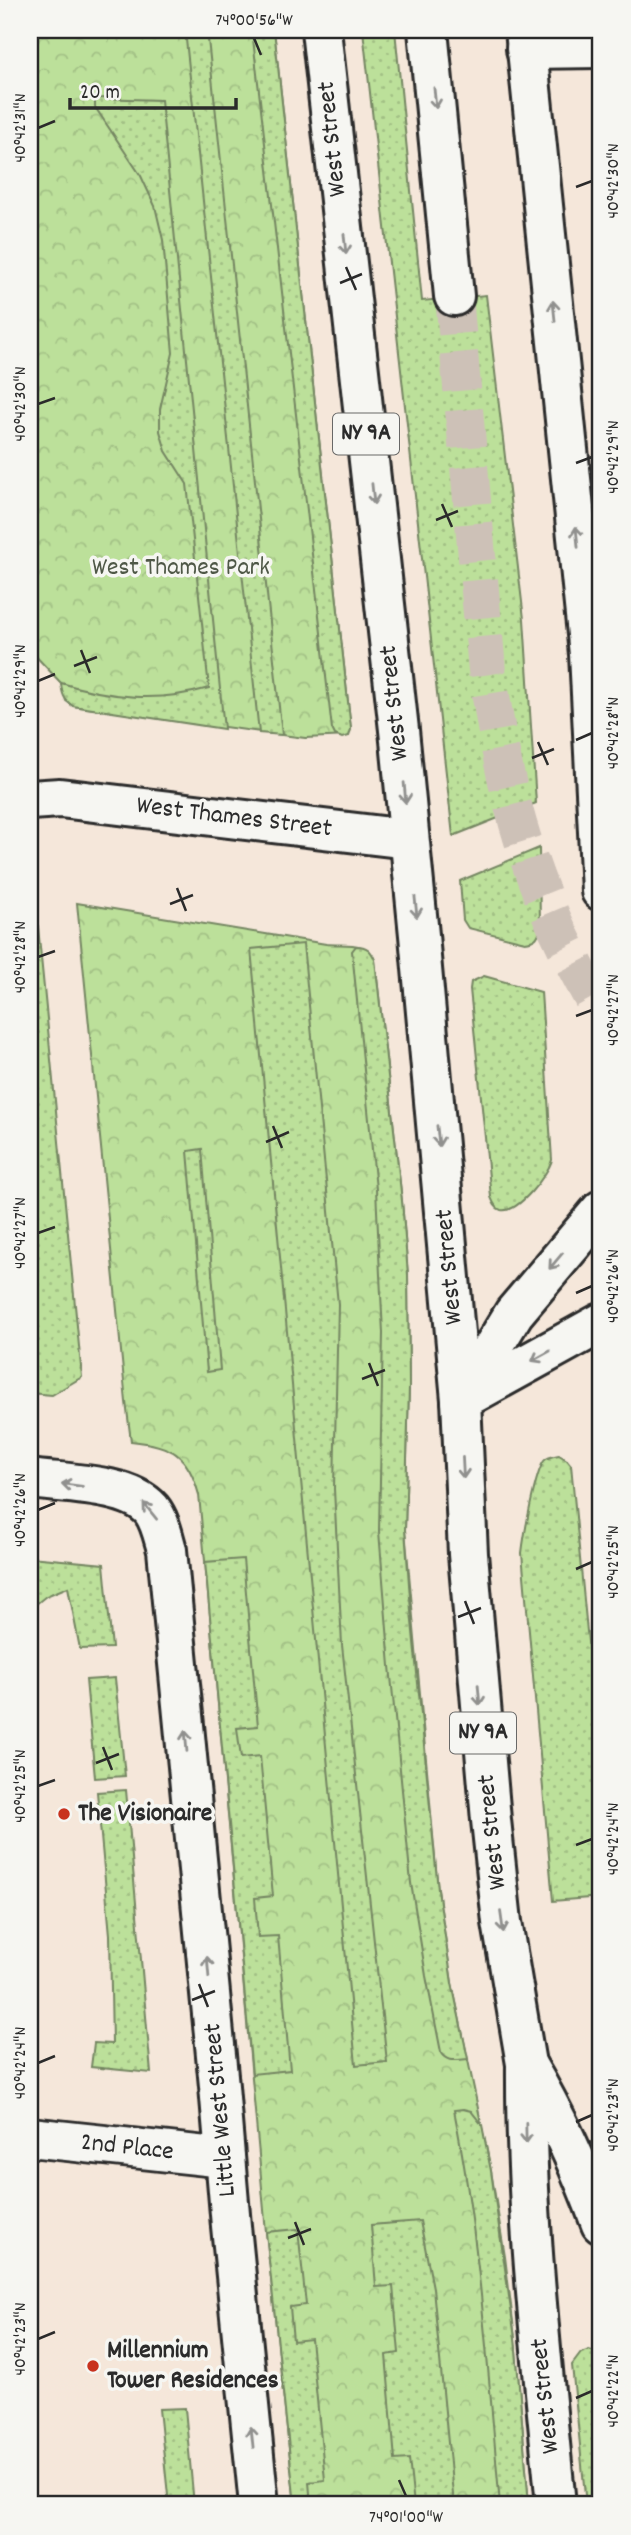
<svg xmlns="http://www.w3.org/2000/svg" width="631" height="2535" viewBox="0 0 631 2535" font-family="Dekko,sans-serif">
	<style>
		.park { fill: url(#park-crowns); stroke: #748662; stroke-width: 2 }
		.garden { fill: url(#garden-dots); stroke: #748662; stroke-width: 2 }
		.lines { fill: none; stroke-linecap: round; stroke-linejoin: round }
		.motorway-tunnel { stroke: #cdc1b7; stroke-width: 38; stroke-dasharray: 38 19; stroke-linecap: butt }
		.minor-casing { stroke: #2b2b2b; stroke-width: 44 }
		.primary-casing { stroke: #2b2b2b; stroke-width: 44 }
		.trunk-casing { stroke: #2b2b2b; stroke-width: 44 }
		.motorway-casing { stroke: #2b2b2b; stroke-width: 44 }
		.minor { stroke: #f6f6f2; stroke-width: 38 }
		.primary { stroke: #f6f6f2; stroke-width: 38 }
		.trunk { stroke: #f6f6f2; stroke-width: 38 }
		.motorway { stroke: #f6f6f2; stroke-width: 38 }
		.oneway { stroke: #90908e }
		.ticks { fill: none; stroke: #2b2b2b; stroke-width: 2.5 }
		.poi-dot { fill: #c8321e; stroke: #f6f6f2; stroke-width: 2.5 }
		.labels { text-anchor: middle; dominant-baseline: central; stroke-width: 7; stroke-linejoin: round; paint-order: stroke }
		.shield { fill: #f6f6f2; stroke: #686867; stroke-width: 2 }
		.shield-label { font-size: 24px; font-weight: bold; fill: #2b2b2b }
		.street-label { font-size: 26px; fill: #2b2b2b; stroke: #f6f6f2 }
		.park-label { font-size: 26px; fill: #4f5847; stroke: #f6f6f2 }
		.poi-label { font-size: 26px; font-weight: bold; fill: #2b2b2b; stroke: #f6f6f2; text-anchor: start }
		.neatline { fill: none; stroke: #2b2b2b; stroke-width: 2.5 }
		.ticks-label { font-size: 18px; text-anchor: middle; fill: #2b2b2b }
	</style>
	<defs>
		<pattern id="park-crowns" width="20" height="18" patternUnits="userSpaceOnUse" patternTransform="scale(1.75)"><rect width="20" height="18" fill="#bce09a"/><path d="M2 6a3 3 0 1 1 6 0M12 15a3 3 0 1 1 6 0" fill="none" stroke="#a2c085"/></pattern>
		<pattern id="garden-dots" width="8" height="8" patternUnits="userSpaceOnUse" patternTransform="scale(1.75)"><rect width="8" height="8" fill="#bce09a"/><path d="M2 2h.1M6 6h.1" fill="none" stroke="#a2c085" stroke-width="1.8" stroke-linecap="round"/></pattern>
	</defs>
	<rect width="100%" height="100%" fill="#f5e7da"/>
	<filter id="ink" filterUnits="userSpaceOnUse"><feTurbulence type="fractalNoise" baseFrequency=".0143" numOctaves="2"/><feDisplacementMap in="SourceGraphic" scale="14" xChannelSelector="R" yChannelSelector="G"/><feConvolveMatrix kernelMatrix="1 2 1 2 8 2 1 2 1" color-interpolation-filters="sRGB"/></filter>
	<g filter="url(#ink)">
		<g class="park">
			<path d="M 30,30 L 274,30 L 351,729 L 349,736 L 305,738 L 282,735 L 73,706 L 66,701 L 61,683 L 30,650 Z"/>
			<path d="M 77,903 L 326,944 C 346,946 366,940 375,960 L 402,1201 L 408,1275 L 409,1387 L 405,1530 L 438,1890 L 452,1983 L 491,2171 L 505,2257 L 515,2338 L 529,2505 L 295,2505 L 266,2232 L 199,1495 C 188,1454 172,1445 131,1441 L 126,1402 Z"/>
		</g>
		<g class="garden">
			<path d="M 185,30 L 207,30 L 282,735 L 259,733 Z"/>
			<path d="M 252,30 L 274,30 L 351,729 L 349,736 L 342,738 L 335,735 L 332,729 Z"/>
			<path d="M 363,30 L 395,30 L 422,301 L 486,295 L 524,619 L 536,803 L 453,836 Z"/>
			<path d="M 95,98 L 161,100 L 224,729 L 73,706 C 64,700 62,694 61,683 C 111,698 157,703 209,688 L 187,484 L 166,451 L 160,431 L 160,409 L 173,353 L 163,240 L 155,206 L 141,176 L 95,107 Z"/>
			<path d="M 539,848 L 540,929 C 538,938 535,941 525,942 L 468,928 L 463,920 L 460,881 Z"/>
			<path d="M 30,895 L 35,896 L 82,1377 L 52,1395 L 30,1393 Z"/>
			<path d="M 303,944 L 338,1304 L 334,1489 L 342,1645 L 387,2062 L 356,2065 L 251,949 Z"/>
			<path d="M 356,946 C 367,946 371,950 375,960 L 402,1201 L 408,1275 L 409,1387 L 405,1530 L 411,1611 L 438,1890 L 452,1983 L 468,2059 C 456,2060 448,2063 441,2052 L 426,1976 L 411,1883 L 390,1666 L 379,1531 L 383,1333 L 380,1275 L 376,1189 L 352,951 Z"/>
			<path d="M 484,976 L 541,992 L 552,1160 C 548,1174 518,1214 501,1210 C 495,1208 493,1202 491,1197 L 470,989 L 471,982 Z"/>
			<path d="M 202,1149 L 220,1370 L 207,1372 L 188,1151 Z"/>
			<path d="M 559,1455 L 567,1460 L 571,1465 L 601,1777 L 601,1897 L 553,1901 L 522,1553 C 524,1536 535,1473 544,1461 C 547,1457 554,1456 559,1455 Z"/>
			<path d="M 30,1557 L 104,1564 L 112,1648 L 80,1649 L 68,1587 L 46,1596 L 30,1609 Z"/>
			<path d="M 243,1559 L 258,1726 L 237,1728 L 241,1758 L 260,1756 L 273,1896 L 255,1898 L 258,1937 L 278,1936 L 290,2070 L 252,2074 L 205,1562 Z"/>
			<path d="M 115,1678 L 125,1776 L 95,1778 L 86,1680 Z"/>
			<path d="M 126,1790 L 151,2073 L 91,2067 L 94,2043 L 112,2044 L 110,1935 L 97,1792 Z"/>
			<path d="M 463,2109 L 471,2111 L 482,2125 L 491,2171 L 515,2338 L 529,2505 L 500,2505 C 488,2373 480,2240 454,2110 Z"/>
			<path d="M 420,2221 L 433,2288 L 454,2505 L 414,2505 L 409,2459 L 395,2460 L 386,2355 L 399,2353 L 393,2286 L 376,2287 L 371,2225 Z"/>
			<path d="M 298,2229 L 306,2305 L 290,2307 L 293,2341 L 311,2339 L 325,2480 L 309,2482 L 311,2505 L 295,2505 L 266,2232 Z"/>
			<path d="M 589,2350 L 601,2354 L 601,2505 L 586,2505 L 572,2365 L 581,2353 Z"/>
			<path d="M 185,2408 L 194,2505 L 169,2505 L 159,2409 Z"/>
		</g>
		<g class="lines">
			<path class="motorway-tunnel" d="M 454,296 L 487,670 C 496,732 507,793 527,853 C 545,909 572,962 601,1013"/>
			<g class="minor-casing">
				<g id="minor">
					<path d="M 526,49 L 601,48"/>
					<path d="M 30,800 L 60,798 L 408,839"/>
					<path d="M 30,1479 C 64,1484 128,1483 151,1509 C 160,1520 163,1536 167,1550 L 219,2086 L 231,2226 L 259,2505"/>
					<path d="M 30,2137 L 225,2158"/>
				</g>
			</g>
			<g class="primary-casing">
				<path id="primary" d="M 526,2064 C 525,2212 542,2358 556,2505"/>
			</g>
			<g class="trunk-casing">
				<g id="trunk">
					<path d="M 321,30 L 399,730 L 419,935 L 461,1400 L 468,1554 L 491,1820 L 502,1922 L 526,2064"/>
					<path d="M 525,30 L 589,654 L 601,891"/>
				</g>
			</g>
			<g class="motorway-casing">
				<g id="motorway">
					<path d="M 428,30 L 454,296"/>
					<path d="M 463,1399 L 601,1323"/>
					<path d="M 461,1400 L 514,1313 L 601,1210"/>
					<path d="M 526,2064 C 556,2115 581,2169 601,2224"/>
				</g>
			</g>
			<use href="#minor" class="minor"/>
			<use href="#primary" class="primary"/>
			<use href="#trunk" class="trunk"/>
			<use href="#motorway" class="motorway"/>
		</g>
		<defs><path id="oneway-shaft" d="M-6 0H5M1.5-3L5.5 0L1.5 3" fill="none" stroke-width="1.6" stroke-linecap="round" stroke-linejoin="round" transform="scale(1.75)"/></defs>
		<g class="oneway">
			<use href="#oneway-shaft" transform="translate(435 98) rotate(84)"/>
			<use href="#oneway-shaft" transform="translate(345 244) rotate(84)"/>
			<use href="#oneway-shaft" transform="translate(554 311) rotate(-96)"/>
			<use href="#oneway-shaft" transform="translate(373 494) rotate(84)"/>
			<use href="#oneway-shaft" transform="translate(577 537) rotate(-96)"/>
			<use href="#oneway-shaft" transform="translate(405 793) rotate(85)"/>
			<use href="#oneway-shaft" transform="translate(416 907) rotate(84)"/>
			<use href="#oneway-shaft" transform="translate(438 1136) rotate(84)"/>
			<use href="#oneway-shaft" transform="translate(556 1261) rotate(130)"/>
			<use href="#oneway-shaft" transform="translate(541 1356) rotate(151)"/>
			<use href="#oneway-shaft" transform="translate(463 1468) rotate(87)"/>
			<use href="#oneway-shaft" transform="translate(72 1485) rotate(-173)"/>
			<use href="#oneway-shaft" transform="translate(150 1511) rotate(-129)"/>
			<use href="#oneway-shaft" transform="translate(479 1695) rotate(85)"/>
			<use href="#oneway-shaft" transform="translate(186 1741) rotate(-95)"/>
			<use href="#oneway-shaft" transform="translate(502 1922) rotate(82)"/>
			<use href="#oneway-shaft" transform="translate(208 1967) rotate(-95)"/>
			<use href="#oneway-shaft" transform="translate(526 2133) rotate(89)"/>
			<use href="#oneway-shaft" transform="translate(252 2437) rotate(-96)"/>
		</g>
	</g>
	<path class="ticks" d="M 254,38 L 261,55M 38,128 L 55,121M 576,187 L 592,181M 346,267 L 356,290M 340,283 L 362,274M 38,404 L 55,398M 576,463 L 592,457M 442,504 L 452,527M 436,520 L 458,511M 81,650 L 90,673M 74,666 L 97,657M 38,681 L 55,674M 576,740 L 592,733M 538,742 L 548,765M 532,758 L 554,749M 177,888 L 186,911M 170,904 L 193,895M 38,957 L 55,951M 576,1016 L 592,1010M 273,1126 L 282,1148M 266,1142 L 289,1132M 38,1233 L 55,1227M 576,1293 L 592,1286M 369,1363 L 378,1386M 362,1379 L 385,1370M 38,1510 L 55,1503M 576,1569 L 592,1562M 465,1601 L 474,1624M 458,1617 L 481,1608M 103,1747 L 112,1770M 96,1763 L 119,1754M 38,1786 L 55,1780M 576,1845 L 592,1839M 199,1984 L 208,2007M 192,2000 L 215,1991M 38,2063 L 55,2056M 576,2122 L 592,2115M 295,2222 L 304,2245M 288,2238 L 311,2229M 38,2339 L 55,2332M 576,2398 L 592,2391M 399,2480 L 406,2496"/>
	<g class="poi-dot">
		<circle cx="64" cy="1814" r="7"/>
		<circle cx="93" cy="2366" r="7"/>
	</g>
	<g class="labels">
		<g class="shield">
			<rect x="333" y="413.5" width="66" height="41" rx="5"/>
			<rect x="450" y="1712.5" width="66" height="41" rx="5"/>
		</g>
		<g class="shield-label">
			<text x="366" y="434">NY 9A</text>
			<text x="483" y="1733">NY 9A</text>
		</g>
		<g class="street-label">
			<text transform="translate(333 139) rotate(-96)">West Street</text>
			<text transform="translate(395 703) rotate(-96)">West Street</text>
			<text transform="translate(234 818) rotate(7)">West Thames Street</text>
			<text transform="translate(450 1267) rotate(-95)">West Street</text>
			<text transform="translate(493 1832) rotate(-96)">West Street</text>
			<text transform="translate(221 2110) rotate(-95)">Little West Street</text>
			<text transform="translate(127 2148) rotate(6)">2nd Place</text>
			<text transform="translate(546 2396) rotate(-96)">West Street</text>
		</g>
		<g class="park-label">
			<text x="181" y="568">West Thames Park</text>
		</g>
		<g class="poi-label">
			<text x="78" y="1814">The Visionaire</text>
			<text x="107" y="2351">Millennium<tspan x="107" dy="30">Tower Residences</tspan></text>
		</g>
	</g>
	<rect width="631" height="2535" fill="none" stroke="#f6f6f2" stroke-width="77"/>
	<path d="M70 98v10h166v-10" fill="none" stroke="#2b2b2b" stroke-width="3.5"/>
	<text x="80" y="98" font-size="21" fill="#2b2b2b" stroke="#f6f6f2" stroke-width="5" paint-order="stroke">20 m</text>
	<rect x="38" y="38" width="554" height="2458" class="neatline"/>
	<g class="ticks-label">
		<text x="254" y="25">74°00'56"W</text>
		<text transform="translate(19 128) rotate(-90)" y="6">40°42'31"N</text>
		<text transform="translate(612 181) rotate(-90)" y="6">40°42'30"N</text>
		<text transform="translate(19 404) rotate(-90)" y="6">40°42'30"N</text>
		<text transform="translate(612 457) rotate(-90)" y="6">40°42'29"N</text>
		<text transform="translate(19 681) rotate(-90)" y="6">40°42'29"N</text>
		<text transform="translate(612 733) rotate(-90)" y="6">40°42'28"N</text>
		<text transform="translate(19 957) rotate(-90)" y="6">40°42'28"N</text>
		<text transform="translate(612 1010) rotate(-90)" y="6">40°42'27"N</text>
		<text transform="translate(19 1233) rotate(-90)" y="6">40°42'27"N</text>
		<text transform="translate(612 1286) rotate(-90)" y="6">40°42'26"N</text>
		<text transform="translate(19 1510) rotate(-90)" y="6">40°42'26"N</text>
		<text transform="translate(612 1562) rotate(-90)" y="6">40°42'25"N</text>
		<text transform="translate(19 1786) rotate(-90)" y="6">40°42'25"N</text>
		<text transform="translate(612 1839) rotate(-90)" y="6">40°42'24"N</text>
		<text transform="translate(19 2063) rotate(-90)" y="6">40°42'24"N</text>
		<text transform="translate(612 2115) rotate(-90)" y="6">40°42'23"N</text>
		<text transform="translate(19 2339) rotate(-90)" y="6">40°42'23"N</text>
		<text transform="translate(612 2391) rotate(-90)" y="6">40°42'22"N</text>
		<text x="406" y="2522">74°01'00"W</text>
	</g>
</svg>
